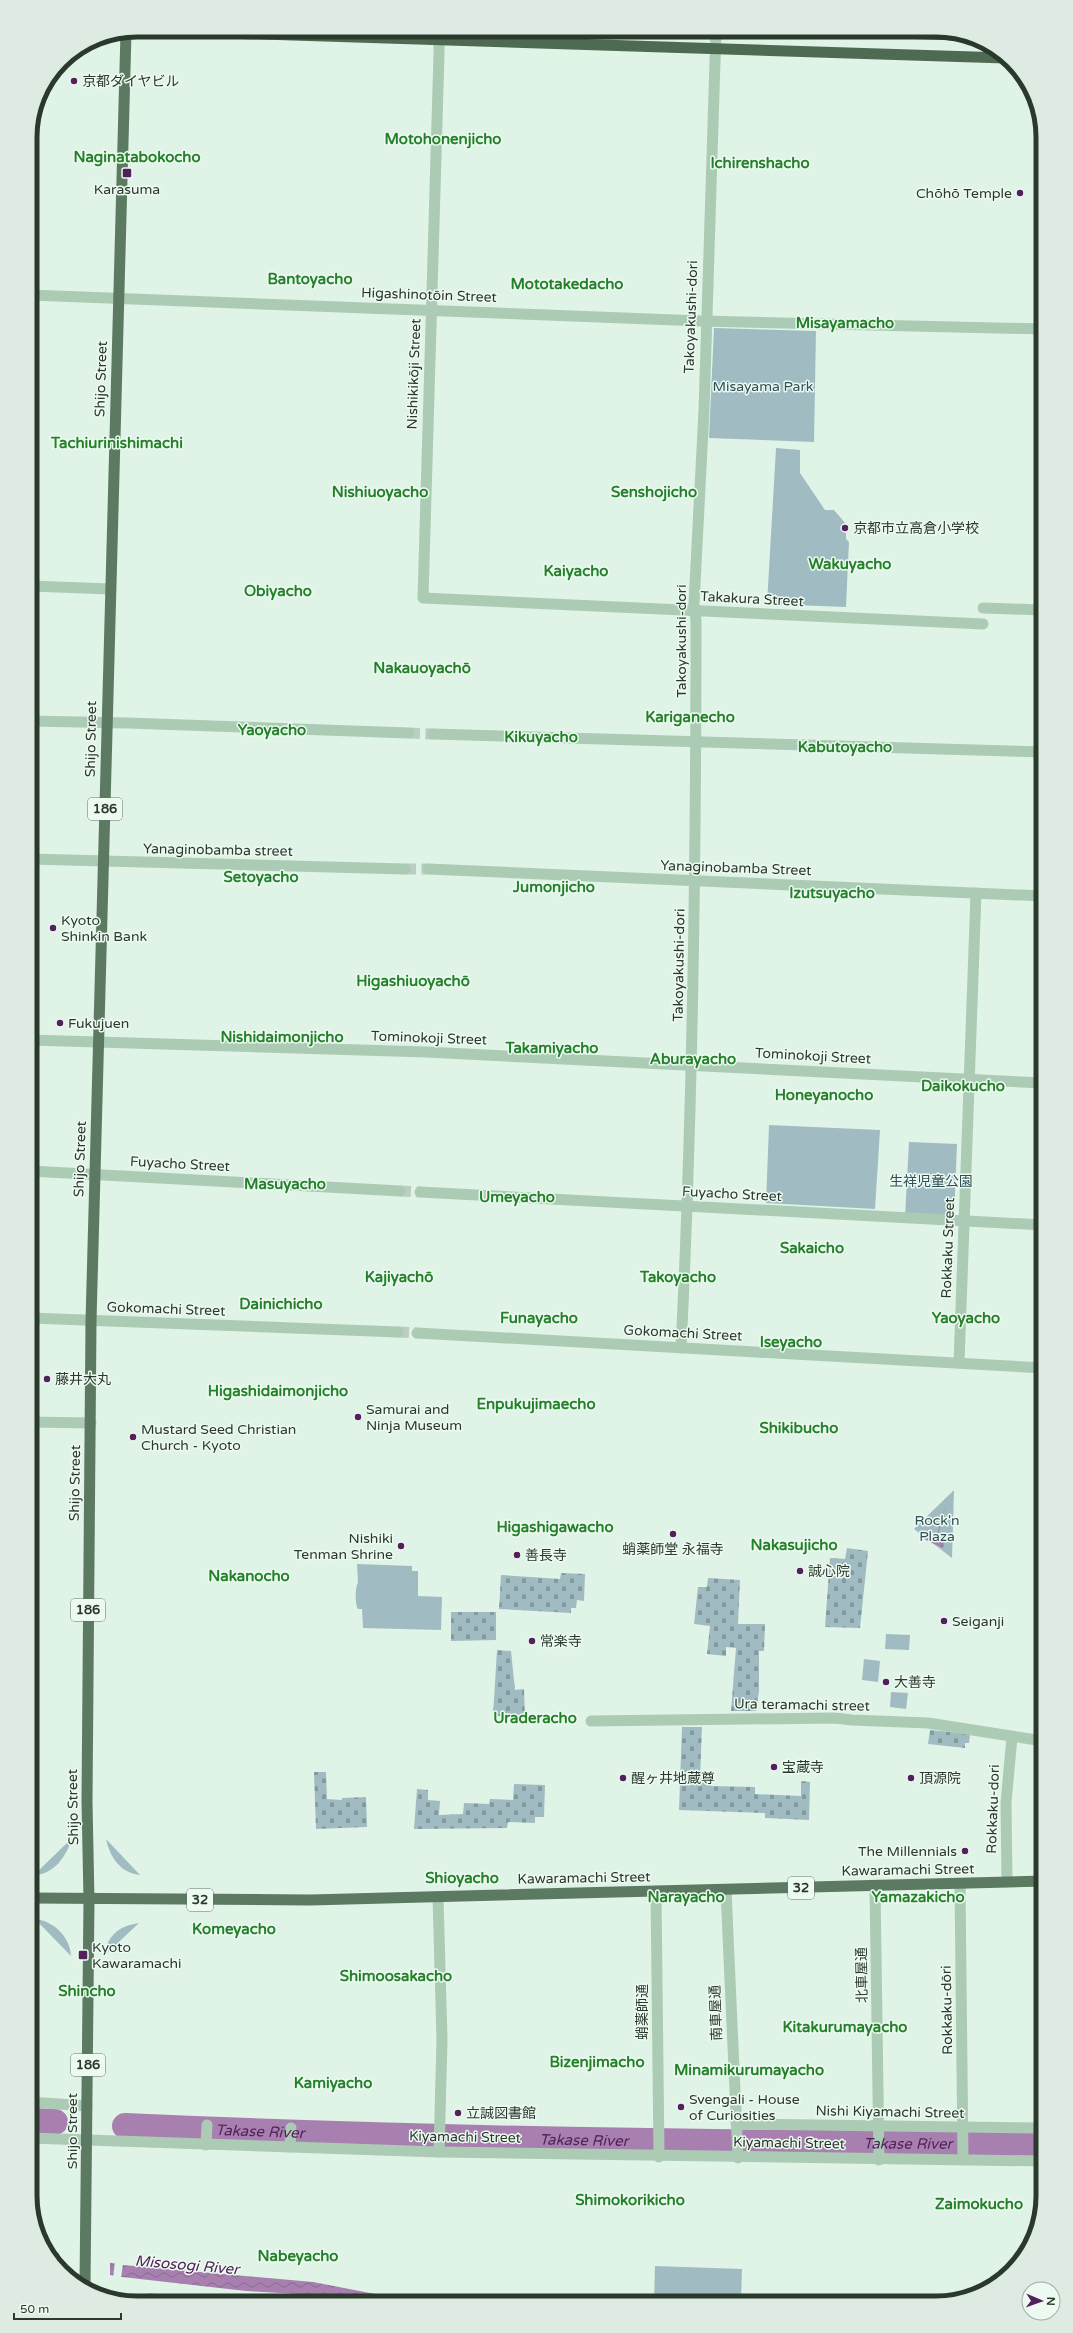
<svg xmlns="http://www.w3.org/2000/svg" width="1073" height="2333" viewBox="0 0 1073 2333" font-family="'Varela Round','Noto Sans JP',sans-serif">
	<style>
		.green { fill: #a0bcc2 }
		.cemetery { fill: url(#cemetery-stones) }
		.water { fill: url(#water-waves) }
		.pier { fill: #e0f3e7 }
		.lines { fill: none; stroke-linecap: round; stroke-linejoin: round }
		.river { stroke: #a880af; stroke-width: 26 }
		.minor-tunnel { stroke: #bccec2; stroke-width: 11; stroke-dasharray: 11 5.5; stroke-linecap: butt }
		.minor { stroke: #accbb5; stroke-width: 11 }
		.primary { stroke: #5c7a61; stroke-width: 11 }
		.trunk { stroke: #4f6a53; stroke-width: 11 }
		.poi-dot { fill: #53215a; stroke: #edfaf2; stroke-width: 1.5 }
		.labels { text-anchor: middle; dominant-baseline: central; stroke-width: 3; stroke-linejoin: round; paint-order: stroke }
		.shield { fill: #edfaf2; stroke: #657368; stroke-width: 1 }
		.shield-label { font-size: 13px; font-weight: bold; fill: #2b392d }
		.poi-label { font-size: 14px; fill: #2b392d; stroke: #edfaf2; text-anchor: start }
		.street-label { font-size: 14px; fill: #2b392d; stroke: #edfaf2 }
		.park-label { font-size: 14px; fill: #2f4f57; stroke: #edfaf2 }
		.neighbourhood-label { font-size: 15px; font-weight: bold; fill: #25802a; stroke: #edfaf2 }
		.water-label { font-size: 15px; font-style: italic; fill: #53215a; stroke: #edfaf2 }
		.rim { fill: none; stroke: #2b392d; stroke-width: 5 }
	</style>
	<defs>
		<pattern id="cemetery-stones" width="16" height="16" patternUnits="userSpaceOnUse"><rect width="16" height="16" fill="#a0bcc2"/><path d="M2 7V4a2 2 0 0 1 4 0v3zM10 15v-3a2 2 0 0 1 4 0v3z" fill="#839a9e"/></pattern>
		<pattern id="water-waves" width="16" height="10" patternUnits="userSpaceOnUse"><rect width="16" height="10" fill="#a880af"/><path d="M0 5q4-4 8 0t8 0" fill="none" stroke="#896a8f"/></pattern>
	</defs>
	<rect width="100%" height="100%" fill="#e0f3e7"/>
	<g class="green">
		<path d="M 714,328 L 816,331 L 814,442 L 709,438 Z"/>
		<path d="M 776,448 L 800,450 L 800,473 L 825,510 L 834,510 L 846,524 L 846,539 L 849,542 L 846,607 L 767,604 Z"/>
		<path d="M 769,1125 L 880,1130 L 875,1209 L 766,1203 Z"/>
		<path d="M 909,1142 L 957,1144 L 954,1219 L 905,1217 Z"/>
		<path d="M 954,1490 L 952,1558 L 914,1529 Z"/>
		<path d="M 357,1564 L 412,1566 L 412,1571 L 418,1571 L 418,1596 L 442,1597 L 441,1630 L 363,1628 L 362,1609 L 358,1609 C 355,1605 355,1586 358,1583 Z"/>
		<path d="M 886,1634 L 910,1635 L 909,1650 L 885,1649 Z"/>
		<path d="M 864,1659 L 880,1661 L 878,1682 L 862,1680 Z"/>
		<path d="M 891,1692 L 908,1693 L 906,1709 L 890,1707 Z"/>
		<path d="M 72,1838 C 67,1855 54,1875 34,1875 Z"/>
		<path d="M 106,1839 L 140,1875 C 120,1873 110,1857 106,1839 Z"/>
		<path d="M 35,1919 C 54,1921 70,1937 71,1956 Z"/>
		<path d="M 139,1923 L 105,1955 C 107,1935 119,1926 139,1923 Z"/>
		<path d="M 655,2266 L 742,2269 L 741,2303 L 654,2303 Z"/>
		<path d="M 148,2293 L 240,2303 L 195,2303 L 147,2295 Z"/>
	</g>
	<g class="cemetery">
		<path d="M 847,1548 L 868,1551 L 860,1628 L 825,1627 L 830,1558 L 845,1559 Z"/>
		<path d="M 561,1573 L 585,1574 L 584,1601 L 577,1600 L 576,1608 L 571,1608 L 571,1613 L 499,1609 L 501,1575 L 560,1579 Z"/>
		<path d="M 708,1578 L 740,1580 L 738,1624 L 765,1624 L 764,1651 L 759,1651 L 759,1691 L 756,1711 L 731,1711 L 736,1648 L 726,1647 L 726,1656 L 707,1654 L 710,1626 L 694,1624 L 698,1587 L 707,1587 Z"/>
		<path d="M 451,1612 L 496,1612 L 496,1640 L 451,1641 Z"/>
		<path d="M 497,1650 L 511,1651 L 515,1690 L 524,1689 L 525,1716 L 493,1716 Z"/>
		<path d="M 682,1727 L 702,1727 L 700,1778 L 711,1778 L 711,1786 L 755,1787 L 755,1794 L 801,1796 L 801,1781 L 810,1782 L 809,1820 L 765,1818 L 765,1813 L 679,1810 Z"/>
		<path d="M 930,1730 L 970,1734 L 969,1743 L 965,1743 L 965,1748 L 928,1744 Z"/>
		<path d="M 314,1772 L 326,1772 L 327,1799 L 342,1800 L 342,1798 L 366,1797 L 367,1827 L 316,1829 Z"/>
		<path d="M 514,1784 L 545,1785 L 544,1817 L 535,1817 L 535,1823 L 508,1822 L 507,1828 L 414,1829 L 417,1789 L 428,1790 L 428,1800 L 440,1801 L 439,1815 L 463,1814 L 464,1803 L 489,1804 L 490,1799 L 513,1800 Z"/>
	</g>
	<g class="water">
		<path d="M 946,1505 L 938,1535 L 944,1542 L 943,1548 L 924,1539 L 930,1535 L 937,1534 Z"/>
		<path d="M 51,2252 L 123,2265 L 313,2282 L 422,2303 L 354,2303 L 300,2294 L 246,2291 L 122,2277 L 62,2267 Z"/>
	</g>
	<g class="pier">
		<path d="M 59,2252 L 110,2260 L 110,2277 L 64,2269 L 59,2263 Z"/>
		<path d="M 115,2261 L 123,2263 L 121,2279 L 113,2278 Z"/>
	</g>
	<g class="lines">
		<g class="river">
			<path d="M 30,2121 L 55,2122"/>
			<path id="s1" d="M 125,2126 C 431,2140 737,2144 1043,2144"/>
		</g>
		<g class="minor-tunnel">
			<path d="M 409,733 L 433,734"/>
			<path d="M 405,869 L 428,869"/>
			<path d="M 400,1191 L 420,1192"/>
			<path d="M 398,1332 L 417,1333"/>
		</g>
		<g class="minor">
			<path d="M 437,30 L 439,38 L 439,54 L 423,598 L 983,624"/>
			<path d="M 30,295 L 701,321 L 1043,329"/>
			<path d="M 30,586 L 110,589"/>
			<path d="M 983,608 L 1043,610"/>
			<path d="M 30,721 L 128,723 L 409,733"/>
			<path d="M 433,734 L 1043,752"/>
			<path d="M 30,859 L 405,869"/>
			<path d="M 428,869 L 1043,896"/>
			<path d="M 30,1040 L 426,1052 L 1043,1083"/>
			<path d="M 30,1171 L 400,1191"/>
			<path d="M 420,1192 L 1043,1225"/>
			<path d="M 30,1318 L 398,1332"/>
			<path d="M 417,1333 L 1043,1368"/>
			<path d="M 681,1348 C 693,1105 696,863 696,620 L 694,604 L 704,410 L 716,30"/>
			<path d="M 959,1363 L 976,893"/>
			<path d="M 30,1422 L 91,1423"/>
			<path d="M 591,1721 L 834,1718 L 852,1720 L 928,1723 L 1043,1741"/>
			<path d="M 1007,1882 L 1006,1803 L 1012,1737"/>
			<path d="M 960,1884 L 963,2160"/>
			<path d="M 875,1886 L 879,2160"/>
			<path d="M 726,1890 L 738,2158"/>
			<path d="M 656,1891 L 659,2157"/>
			<path d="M 438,1897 L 442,2040 L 439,2152"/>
			<path d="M 30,2102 L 87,2106"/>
			<path d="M 736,2124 L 1043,2128"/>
			<path d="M 30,2138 L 439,2152 L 1043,2161"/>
			<path d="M 206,2145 L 207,2125"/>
			<path d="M 290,2147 L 291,2128"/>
		</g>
		<g class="primary">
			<path d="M 30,1898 L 310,1900 L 1043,1881"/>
			<path d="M 85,2286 L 89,1900 L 87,1802 L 91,1321 L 126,32"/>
		</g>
		<g class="trunk">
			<path d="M 135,30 L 1005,58"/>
			<path d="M 818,30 L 956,35"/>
		</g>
	</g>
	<g class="poi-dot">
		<circle cx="74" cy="81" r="4"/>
		<rect x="122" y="168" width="10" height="10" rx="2"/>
		<circle cx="1020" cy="193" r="4"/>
		<circle cx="845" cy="528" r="4"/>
		<circle cx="53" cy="928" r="4"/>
		<circle cx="60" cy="1023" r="4"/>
		<circle cx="47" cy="1379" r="4"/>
		<circle cx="358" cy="1417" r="4"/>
		<circle cx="133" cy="1437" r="4"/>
		<circle cx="673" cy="1534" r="4"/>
		<circle cx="401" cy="1546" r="4"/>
		<circle cx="517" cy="1555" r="4"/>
		<circle cx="800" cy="1571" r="4"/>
		<circle cx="944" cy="1621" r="4"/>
		<circle cx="532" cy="1641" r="4"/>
		<circle cx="886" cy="1682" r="4"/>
		<circle cx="774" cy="1767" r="4"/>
		<circle cx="623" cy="1778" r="4"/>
		<circle cx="911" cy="1778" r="4"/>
		<circle cx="965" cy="1851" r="4"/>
		<rect x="78" y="1950" width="10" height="10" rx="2"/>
		<circle cx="681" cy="2107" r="4"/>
		<circle cx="458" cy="2113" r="4"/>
	</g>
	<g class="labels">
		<g class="shield">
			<rect x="88" y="798" width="34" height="22" rx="3"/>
			<rect x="71" y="1599" width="34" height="22" rx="3"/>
			<rect x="788" y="1877" width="26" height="22" rx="3"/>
			<rect x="187" y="1889" width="26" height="22" rx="3"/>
			<rect x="71" y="2054" width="34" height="22" rx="3"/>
		</g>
		<g class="shield-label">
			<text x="105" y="809">186</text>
			<text x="88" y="1610">186</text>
			<text x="801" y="1888">32</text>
			<text x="200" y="1900">32</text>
			<text x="88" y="2065">186</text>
		</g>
		<g class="poi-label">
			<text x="82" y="81">京都ダイヤビル</text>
			<text x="127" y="189" text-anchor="middle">Karasuma</text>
			<text x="1012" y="193" text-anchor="end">Chōhō Temple</text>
			<text x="853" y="528">京都市立高倉小学校</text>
			<text x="61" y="920">Kyoto<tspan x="61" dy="16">Shinkin Bank</tspan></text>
			<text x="68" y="1023">Fukujuen</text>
			<text x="55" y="1379">藤井大丸</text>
			<text x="366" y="1409">Samurai and<tspan x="366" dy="16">Ninja Museum</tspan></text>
			<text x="141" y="1429">Mustard Seed Christian<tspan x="141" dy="16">Church - Kyoto</tspan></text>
			<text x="393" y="1538" text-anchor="end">Nishiki<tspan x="393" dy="16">Tenman Shrine</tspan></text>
			<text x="673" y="1549" text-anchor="middle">蛸薬師堂 永福寺</text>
			<text x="525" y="1555">善長寺</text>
			<text x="808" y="1571">誠心院</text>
			<text x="952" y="1621">Seiganji</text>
			<text x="540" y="1641">常楽寺</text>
			<text x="894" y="1682">大善寺</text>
			<text x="782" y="1767">宝蔵寺</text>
			<text x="631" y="1778">醒ヶ井地蔵尊</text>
			<text x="919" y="1778">頂源院</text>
			<text x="957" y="1851" text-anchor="end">The Millennials</text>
			<text x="92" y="1947">Kyoto<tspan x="92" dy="16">Kawaramachi</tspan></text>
			<text x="689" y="2099">Svengali - House<tspan x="689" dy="16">of Curiosities</tspan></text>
			<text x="466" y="2113">立誠図書館</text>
		</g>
		<g class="street-label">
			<text transform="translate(429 295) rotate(2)">Higashinotōin Street</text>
			<text transform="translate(691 317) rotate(-88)">Takoyakushi-dori</text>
			<text transform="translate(414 374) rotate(-88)">Nishikikōji Street</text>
			<text transform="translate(101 379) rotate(-88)">Shijo Street</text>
			<text transform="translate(752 599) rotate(3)">Takakura Street</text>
			<text transform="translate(681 641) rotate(-90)">Takoyakushi-dori</text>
			<text transform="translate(91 739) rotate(-89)">Shijo Street</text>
			<text transform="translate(218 850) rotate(1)">Yanaginobamba street</text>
			<text transform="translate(736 868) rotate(2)">Yanaginobamba Street</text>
			<text transform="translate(679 965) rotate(-89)">Takoyakushi-dori</text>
			<text transform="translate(429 1038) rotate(2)">Tominokoji Street</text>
			<text transform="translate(813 1056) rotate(3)">Tominokoji Street</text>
			<text transform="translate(80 1159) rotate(-88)">Shijo Street</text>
			<text transform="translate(180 1164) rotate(3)">Fuyacho Street</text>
			<text transform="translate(732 1194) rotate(3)">Fuyacho Street</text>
			<text transform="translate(948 1248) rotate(-88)">Rokkaku Street</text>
			<text transform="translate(166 1309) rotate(2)">Gokomachi Street</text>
			<text transform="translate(683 1333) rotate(3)">Gokomachi Street</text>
			<text transform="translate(75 1483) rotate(-89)">Shijo Street</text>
			<text transform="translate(802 1705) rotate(1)">Ura teramachi street</text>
			<text transform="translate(73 1807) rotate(-91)">Shijo Street</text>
			<text transform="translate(993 1809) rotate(-88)">Rokkaku-dori</text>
			<text transform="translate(908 1870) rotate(-1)">Kawaramachi Street</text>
			<text transform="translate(584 1878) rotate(-1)">Kawaramachi Street</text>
			<text transform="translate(862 1975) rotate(-91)">北車屋通</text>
			<text transform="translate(947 2010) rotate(-91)">Rokkaku-dōri</text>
			<text transform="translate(642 2012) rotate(-90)">蛸薬師通</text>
			<text transform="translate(716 2013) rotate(-92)">南車屋通</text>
			<text transform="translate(890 2112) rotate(1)">Nishi Kiyamachi Street</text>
			<text transform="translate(72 2131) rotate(-90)">Shijo Street</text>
			<text transform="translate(465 2137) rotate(1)">Kiyamachi Street</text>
			<text transform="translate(789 2143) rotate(1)">Kiyamachi Street</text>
		</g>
		<g class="park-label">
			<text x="763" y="386">Misayama Park</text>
			<text x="931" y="1181">生祥児童公園</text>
			<text x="937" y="1520">Rock'n<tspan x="937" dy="16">Plaza</tspan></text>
		</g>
		<g class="neighbourhood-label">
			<text x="443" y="139">Motohonenjicho</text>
			<text x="137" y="157">Naginatabokocho</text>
			<text x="760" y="163">Ichirenshacho</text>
			<text x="310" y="279">Bantoyacho</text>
			<text x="567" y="284">Mototakedacho</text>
			<text x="845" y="323">Misayamacho</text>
			<text x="117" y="443">Tachiurinishimachi</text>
			<text x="380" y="492">Nishiuoyacho</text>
			<text x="654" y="492">Senshojicho</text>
			<text x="850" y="564">Wakuyacho</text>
			<text x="576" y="571">Kaiyacho</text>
			<text x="278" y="591">Obiyacho</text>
			<text x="422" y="668">Nakauoyachō</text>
			<text x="690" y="717">Kariganecho</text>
			<text x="272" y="730">Yaoyacho</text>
			<text x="541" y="737">Kikuyacho</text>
			<text x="845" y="747">Kabutoyacho</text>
			<text x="261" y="877">Setoyacho</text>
			<text x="554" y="887">Jumonjicho</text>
			<text x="832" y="893">Izutsuyacho</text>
			<text x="413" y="981">Higashiuoyachō</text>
			<text x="282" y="1037">Nishidaimonjicho</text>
			<text x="552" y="1048">Takamiyacho</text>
			<text x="693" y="1059">Aburayacho</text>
			<text x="963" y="1086">Daikokucho</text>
			<text x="824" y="1095">Honeyanocho</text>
			<text x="285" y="1184">Masuyacho</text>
			<text x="517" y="1197">Umeyacho</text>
			<text x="812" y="1248">Sakaicho</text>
			<text x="399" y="1277">Kajiyachō</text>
			<text x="678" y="1277">Takoyacho</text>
			<text x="281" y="1304">Dainichicho</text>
			<text x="539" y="1318">Funayacho</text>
			<text x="966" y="1318">Yaoyacho</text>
			<text x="791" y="1342">Iseyacho</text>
			<text x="278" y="1391">Higashidaimonjicho</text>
			<text x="536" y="1404">Enpukujimaecho</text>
			<text x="799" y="1428">Shikibucho</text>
			<text x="555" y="1527">Higashigawacho</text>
			<text x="794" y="1545">Nakasujicho</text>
			<text x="249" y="1576">Nakanocho</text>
			<text x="535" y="1718">Uraderacho</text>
			<text x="462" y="1878">Shioyacho</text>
			<text x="686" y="1897">Narayacho</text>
			<text x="918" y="1897">Yamazakicho</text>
			<text x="234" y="1929">Komeyacho</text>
			<text x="396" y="1976">Shimoosakacho</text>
			<text x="87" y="1991">Shincho</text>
			<text x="845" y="2027">Kitakurumayacho</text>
			<text x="597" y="2062">Bizenjimacho</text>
			<text x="749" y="2070">Minamikurumayacho</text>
			<text x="333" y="2083">Kamiyacho</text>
			<text x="630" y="2200">Shimokorikicho</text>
			<text x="979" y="2204">Zaimokucho</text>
			<text x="298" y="2256">Nabeyacho</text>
		</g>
		<g class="water-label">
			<text stroke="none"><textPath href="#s1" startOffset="135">Takase River</textPath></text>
			<text stroke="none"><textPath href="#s1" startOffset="459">Takase River</textPath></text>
			<text stroke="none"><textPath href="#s1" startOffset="783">Takase River</textPath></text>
			<text transform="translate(187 2265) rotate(5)">Misosogi River</text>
		</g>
	</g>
	<path d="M0 0H1073V2333H0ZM137 37H936A100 100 0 0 1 1036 137V2196A100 100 0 0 1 936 2296H137A100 100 0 0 1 37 2196V137A100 100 0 0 1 137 37Z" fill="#ddebe2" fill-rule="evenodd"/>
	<path class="rim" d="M137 37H936A100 100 0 0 1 1036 137V2196A100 100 0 0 1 936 2296H137A100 100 0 0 1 37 2196V137A100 100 0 0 1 137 37Z"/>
	<g transform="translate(1041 2301) rotate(92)"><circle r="19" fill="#edfaf2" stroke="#9fada3"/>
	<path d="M0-3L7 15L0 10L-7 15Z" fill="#53215a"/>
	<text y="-6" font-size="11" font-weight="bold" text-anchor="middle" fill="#2b392d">N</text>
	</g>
	<path d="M14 2313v6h107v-6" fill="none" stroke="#2b392d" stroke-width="2"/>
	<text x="20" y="2313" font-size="12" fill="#2b392d" stroke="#edfaf2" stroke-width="3" paint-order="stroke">50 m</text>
</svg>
